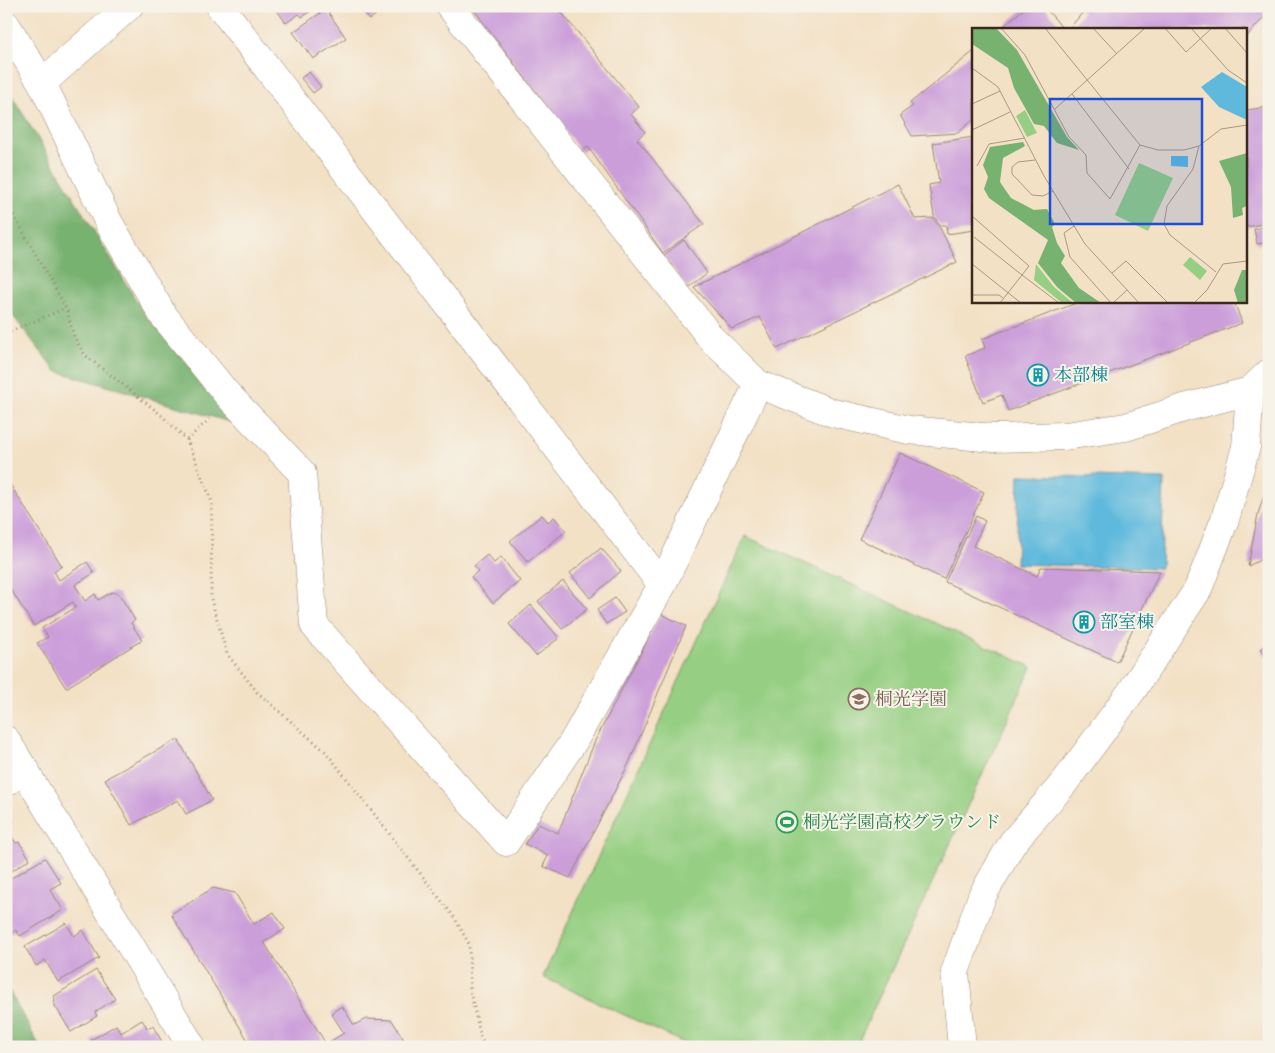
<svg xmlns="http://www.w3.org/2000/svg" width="1275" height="1053" viewBox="0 0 1275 1053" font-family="'IM FELL Great Primer','Noto Serif JP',serif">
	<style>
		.green { fill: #96cf83; stroke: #687c50 }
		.forest { fill: #78b271; stroke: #5a6e48 }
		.water { fill: #5fb9dd; stroke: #4d727e }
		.building { fill: #cb9eda }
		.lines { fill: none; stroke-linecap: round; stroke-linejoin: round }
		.minor-casing { stroke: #978672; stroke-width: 29 }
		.tertiary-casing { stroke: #978672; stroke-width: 29 }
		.path { stroke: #978672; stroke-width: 3; stroke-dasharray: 1 4; stroke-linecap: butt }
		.minor { stroke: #fff; stroke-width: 28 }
		.tertiary { stroke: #fff; stroke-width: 28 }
		.labels { text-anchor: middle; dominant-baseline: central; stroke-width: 4; stroke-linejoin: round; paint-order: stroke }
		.culture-label { font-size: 18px; fill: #0d838f; stroke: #f7f3e8; text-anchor: start }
		.education-label { font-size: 18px; fill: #785e54; stroke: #f7f3e8; text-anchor: start }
		.leisure-label { font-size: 18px; fill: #27864d; stroke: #f7f3e8; text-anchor: start }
		.inset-road { fill: none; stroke: #a99883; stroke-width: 1 }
		.view { fill: #1d4ed8; fill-opacity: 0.15; stroke: #1d4ed8; stroke-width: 2.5 }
		.inset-edge { fill: none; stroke: #3b2a1e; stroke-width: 2.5 }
	</style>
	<rect width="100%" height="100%" fill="#f7f3e8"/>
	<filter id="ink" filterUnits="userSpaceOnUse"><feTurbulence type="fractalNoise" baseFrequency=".02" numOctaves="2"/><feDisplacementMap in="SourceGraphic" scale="10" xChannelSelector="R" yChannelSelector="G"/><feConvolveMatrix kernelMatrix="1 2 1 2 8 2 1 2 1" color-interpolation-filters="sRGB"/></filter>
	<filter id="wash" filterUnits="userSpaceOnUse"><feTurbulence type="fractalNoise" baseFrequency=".0096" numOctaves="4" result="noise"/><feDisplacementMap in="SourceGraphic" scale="20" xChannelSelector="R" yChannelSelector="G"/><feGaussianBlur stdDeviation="1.12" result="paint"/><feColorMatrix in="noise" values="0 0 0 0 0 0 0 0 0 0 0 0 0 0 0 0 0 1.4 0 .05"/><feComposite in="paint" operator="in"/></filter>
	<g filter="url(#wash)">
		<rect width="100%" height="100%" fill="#f3e1c6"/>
		<path class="green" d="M 745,536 L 1032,667 L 856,1047 L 693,1047 L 543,977 Z"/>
		<g class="forest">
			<path d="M 6,86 L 145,315 L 240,425 L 56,371 L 6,307 Z"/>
			<path d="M 6,985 L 40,1047 L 6,1047 Z"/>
		</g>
		<path class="water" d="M 1019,475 L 1164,479 L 1161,568 L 1016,564 Z"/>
		<g id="blocks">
			<g class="building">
				<path d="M 274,6 L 318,6 L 302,17 L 299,14 L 286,23 Z"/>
				<path d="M 359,6 L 387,6 L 369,20 Z"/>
				<path d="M 471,6 L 556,6 L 639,107 L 631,114 L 645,132 L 637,139 L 704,224 L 663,253 L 588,147 L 581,152 Z"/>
				<path d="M 1027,6 L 1044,6 L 1063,29 L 1000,29 Z"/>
				<path d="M 1077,6 L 1269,6 L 1269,12 L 1246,37 L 1246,29 L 1069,29 L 1083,12 Z"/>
				<path d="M 326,9 L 346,38 L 313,59 L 293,32 Z"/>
				<path d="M 974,51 L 974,119 L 958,133 L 912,136 L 900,115 L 913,106 L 910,103 Z"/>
				<path d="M 309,72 L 321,87 L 313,93 L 301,78 Z"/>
				<path d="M 1269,107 L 1269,223 L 1246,227 L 1246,110 Z"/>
				<path d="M 974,137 L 974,230 L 947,234 L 946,225 L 940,225 L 934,216 L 929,185 L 939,183 L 933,143 Z"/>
				<path d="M 898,184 L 915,219 L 933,218 L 940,228 L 957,262 L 777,349 L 760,317 L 732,329 L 694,287 Z"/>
				<path d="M 1269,226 L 1269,242 L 1257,244 L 1254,229 Z"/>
				<path d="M 684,240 L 707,273 L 687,288 L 664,255 Z"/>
				<path d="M 1082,301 L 1234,301 L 1242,323 L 1008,411 L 1002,395 L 983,402 L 965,356 L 985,348 L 982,339 Z"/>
				<path d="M 900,453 L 984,492 L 944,579 L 859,539 Z"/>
				<path d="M 6,478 L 62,566 L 54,571 L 59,580 L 87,562 L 94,573 L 75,585 L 85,601 L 95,594 L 98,600 L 112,592 L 119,594 L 135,620 L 131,623 L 142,640 L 66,688 L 37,643 L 48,637 L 42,628 L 76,607 L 73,602 L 34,626 L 6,582 Z"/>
				<path d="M 1269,480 L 1269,562 L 1260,560 L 1248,566 L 1258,514 Z"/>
				<path d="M 542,515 L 548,522 L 554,517 L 566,531 L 528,562 L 510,541 Z"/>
				<path d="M 976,516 L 985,521 L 973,546 L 1037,576 L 1041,567 L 1160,571 L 1117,662 L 945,582 Z"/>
				<path d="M 601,548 L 621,571 L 590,598 L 570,573 Z"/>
				<path d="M 487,555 L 494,563 L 501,557 L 520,581 L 493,603 L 471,577 L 478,571 L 474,566 Z"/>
				<path d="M 563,581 L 587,609 L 562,629 L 538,601 Z"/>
				<path d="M 615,598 L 625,612 L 606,624 L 597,610 Z"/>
				<path d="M 531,605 L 559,638 L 536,656 L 509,624 Z"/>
				<path d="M 661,614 L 686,626 L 629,763 L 570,878 L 543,866 L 548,856 L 525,844 L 538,824 L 558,833 L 595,741 Z"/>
				<path d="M 1269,644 L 1269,661 L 1261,649 Z"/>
				<path d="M 178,739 L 212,800 L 186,814 L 178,800 L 131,825 L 105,779 Z"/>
				<path d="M 6,811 L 13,822 L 6,826 Z"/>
				<path d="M 6,828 L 16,843 L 19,842 L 30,859 L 7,874 Z"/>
				<path d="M 45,858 L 61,883 L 50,889 L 63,910 L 20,936 L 16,930 L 11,934 L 6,926 L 6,881 Z"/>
				<path d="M 213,888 L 235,893 L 254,924 L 274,912 L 285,929 L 264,942 L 326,1044 L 344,1033 L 331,1013 L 342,1006 L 354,1025 L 366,1019 L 392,1020 L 407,1045 L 404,1047 L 252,1047 L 171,914 Z"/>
				<path d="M 66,923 L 74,936 L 83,930 L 99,958 L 58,982 L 45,960 L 36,966 L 25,947 Z"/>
				<path d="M 96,970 L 115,999 L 95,1012 L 97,1016 L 71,1032 L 55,1006 L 54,996 Z"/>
				<path d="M 142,1020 L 148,1029 L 153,1026 L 165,1047 L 95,1047 L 91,1040 L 116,1025 L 121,1033 Z"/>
			</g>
		</g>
	</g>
	<g filter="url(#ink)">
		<use href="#blocks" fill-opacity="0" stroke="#978672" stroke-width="1"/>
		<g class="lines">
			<g class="minor-casing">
				<g id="minor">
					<path d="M 220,6 L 662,585"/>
					<path d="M 6,25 L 42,83 L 109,223 L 163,315 L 226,393 L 302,473 L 314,625 L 506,842 L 573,742 L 662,585 L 758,384 L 833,413 L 909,430 L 993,438 L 1065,436 L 1126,427 L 1184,408 L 1250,391 L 1269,373"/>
					<path d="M 42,83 L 129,6"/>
					<path d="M 6,740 L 192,1047"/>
					<path d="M 6,782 L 26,770"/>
					<path d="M 962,1047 L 955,972 L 982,896 L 1013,842 L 1064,783 L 1131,692 L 1198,589 L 1225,519 L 1246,447 L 1250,391"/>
				</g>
			</g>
			<g class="tertiary-casing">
				<path id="tertiary" d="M 450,6 L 711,338 L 758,384"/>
			</g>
			<g class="path">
				<path d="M 6,202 L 66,308 L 74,337 L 85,355 L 159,413 L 187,440 L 212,502 L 211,599 L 227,654 L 257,692 L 326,752 L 454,917 L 469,944 L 470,991 L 481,1038 L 485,1047"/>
				<path d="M 6,333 L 66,308"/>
				<path d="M 187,440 L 209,419"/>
			</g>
			<use href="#minor" class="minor"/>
			<use href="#tertiary" class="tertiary"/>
		</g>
	</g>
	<defs>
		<g id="building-ring" transform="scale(1.125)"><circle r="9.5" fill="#f7f3e8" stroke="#0f9aa8" stroke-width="1.5"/><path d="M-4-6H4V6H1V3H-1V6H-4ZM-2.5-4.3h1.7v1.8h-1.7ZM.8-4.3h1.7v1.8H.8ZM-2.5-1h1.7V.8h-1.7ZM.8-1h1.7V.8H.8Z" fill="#0f9aa8"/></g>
		<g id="school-ring" transform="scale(1.125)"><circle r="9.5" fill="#f7f3e8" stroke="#8d6e63" stroke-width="1.5"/><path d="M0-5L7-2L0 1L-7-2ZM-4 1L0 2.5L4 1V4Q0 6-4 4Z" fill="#8d6e63"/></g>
		<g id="stadium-ring" transform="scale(1.125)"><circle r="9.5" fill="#f7f3e8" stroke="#2e9e5b" stroke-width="1.5"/><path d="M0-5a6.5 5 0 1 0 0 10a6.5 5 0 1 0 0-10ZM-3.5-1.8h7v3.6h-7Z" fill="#2e9e5b"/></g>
	</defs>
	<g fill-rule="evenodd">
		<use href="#building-ring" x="1038" y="375"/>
		<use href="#building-ring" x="1084" y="622"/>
		<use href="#school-ring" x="859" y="699"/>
		<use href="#stadium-ring" x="787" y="822"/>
	</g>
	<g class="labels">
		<g class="culture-label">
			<text x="1054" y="375">本部棟</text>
			<text x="1100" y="622">部室棟</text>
		</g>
		<g class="education-label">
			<text x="875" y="699">桐光学園</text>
		</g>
		<g class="leisure-label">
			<text x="803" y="822">桐光学園高校グラウンド</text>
		</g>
	</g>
	<g transform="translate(972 28)">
		<rect width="275" height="275" fill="#f3e1c6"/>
		<path d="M 53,82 L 65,105 L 55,109 L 44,88 ZM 167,135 L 201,150 L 176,203 L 143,187 ZM 218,229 L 235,243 L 228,252 L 211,237 ZM 64,236 L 82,259 L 101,275 L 90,275 L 62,252 Z" fill="#96cf83"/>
		<path d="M 0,0 L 24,0 L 45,22 L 95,109 L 107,122 L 85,115 L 72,98 L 62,96 L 42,60 L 36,40 L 0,16 ZM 51,114 L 53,118 L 31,130 L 28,154 L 39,170 L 62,182 L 75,181 L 83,196 L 80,199 L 85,215 L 93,228 L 89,235 L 107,260 L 129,275 L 104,275 L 85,259 L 66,235 L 76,212 L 17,170 L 12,161 L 16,149 L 11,137 L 18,119 ZM 275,125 L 275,178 L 270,180 L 271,187 L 261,190 L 259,159 L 247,133 ZM 270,242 L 275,242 L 275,275 L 266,275 L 262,262 Z" fill="#78b271"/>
		<path d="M 250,44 L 275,59 L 275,92 L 247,79 L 229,59 ZM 199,128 L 216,128 L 216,139 L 199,138 Z" fill="#5fb9dd"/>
		<path class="inset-road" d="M 29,0 L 53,27 L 97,109 L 114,127 L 115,145 L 138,171 L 168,117M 73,0 L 168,117 L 186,122 L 212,122 L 227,118 L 249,101 L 275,97M 121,0 L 145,26M 193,0 L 214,24 L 240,0M 219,0 L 256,42 L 275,55M 253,0 L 275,25M 0,40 L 26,59 L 72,148 L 113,216 L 167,275M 100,66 L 157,141M 0,76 L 28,63M 83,81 L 173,0M 0,102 L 38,84M 227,118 L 221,141 L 195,178 L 192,196 L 198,207 L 244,244M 63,132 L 46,134 L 40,139 L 40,146 L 60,167 L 71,168 L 81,163M 5,138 L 17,116 L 53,110M 0,188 L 57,238 L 50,247 L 2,209M 102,198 L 92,205 L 98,229 L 139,275M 0,236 L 49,275M 140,245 L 154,233 L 196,275M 0,267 L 27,267 L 31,270M 28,275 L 50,247 L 87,275M 141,275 L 155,262M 222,275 L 235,262 L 251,236 L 275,233"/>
		<path class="view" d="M 78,71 L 230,71 L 230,196 L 78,196 Z"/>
		<rect width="275" height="275" class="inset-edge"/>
	</g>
	<rect width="1275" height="1053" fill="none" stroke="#f7f3e8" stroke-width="25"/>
</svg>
